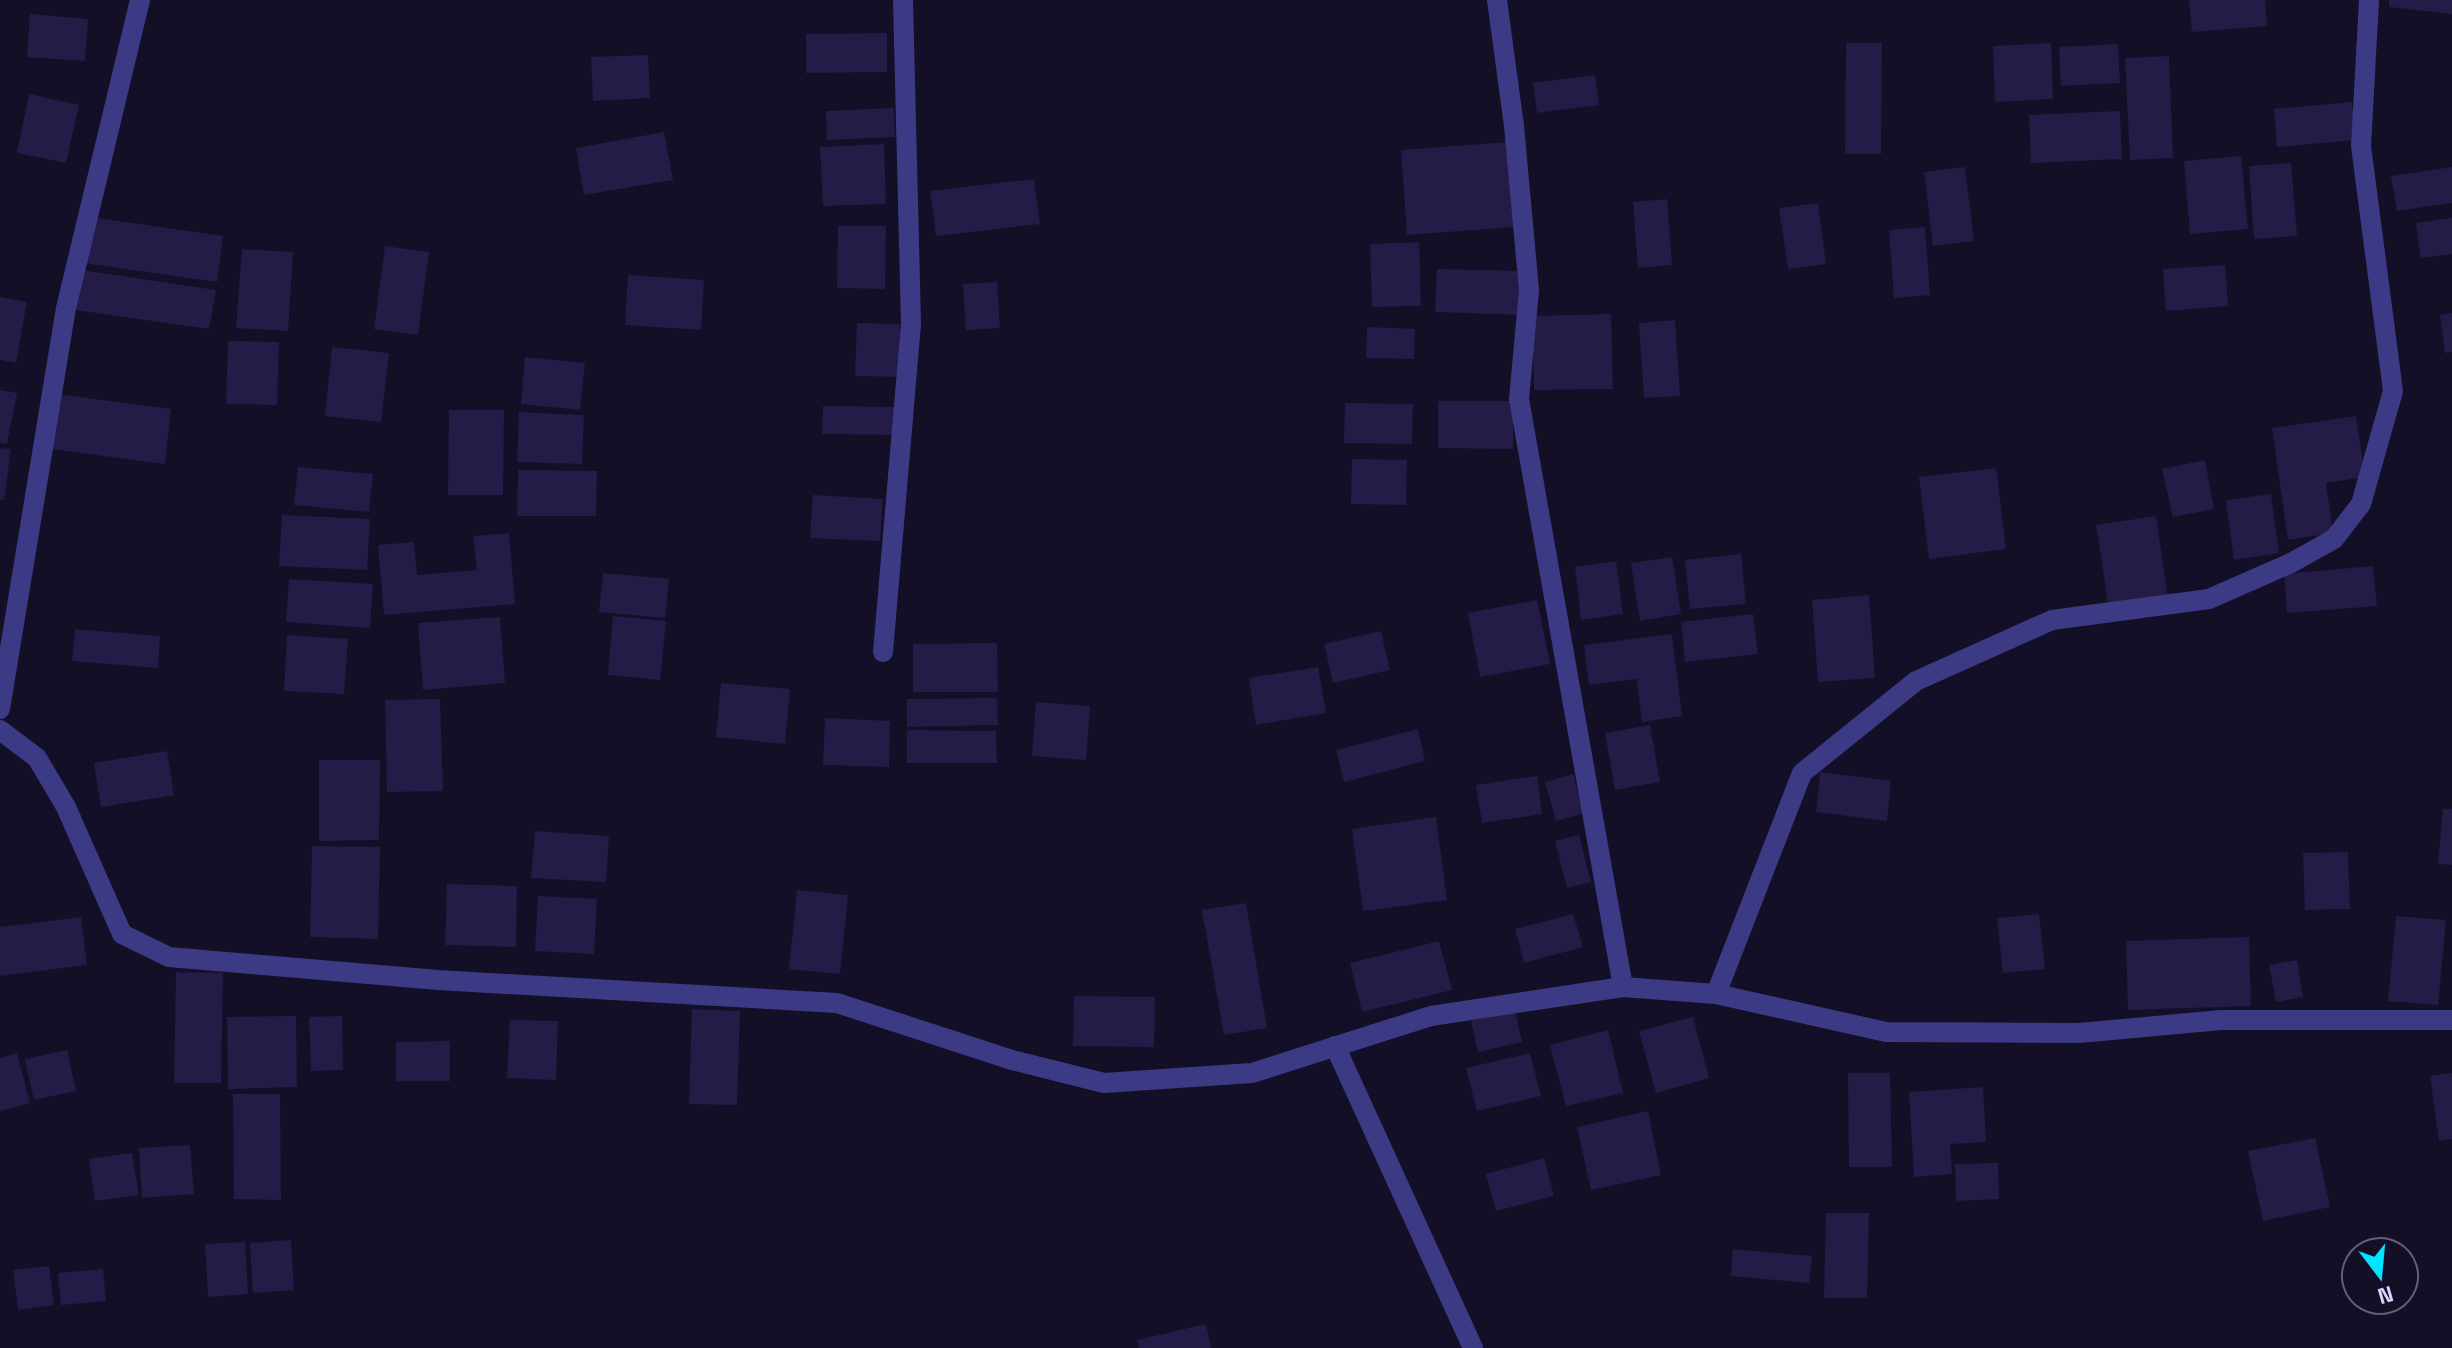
<svg xmlns="http://www.w3.org/2000/svg" width="2452" height="1348" viewBox="0 0 2452 1348" font-family="'Space Grotesk',sans-serif">
	<style>
		.building { fill: #241b47 }
		.lines { fill: none; stroke-linecap: round; stroke-linejoin: round }
		.minor { stroke: #3d3a85; stroke-width: 20 }
	</style>
	<rect width="100%" height="100%" fill="#130f26"/>
	<g class="building">
		<path d="M 2189,0 L 2265,0 L 2267,26 L 2192,32 Z"/>
		<path d="M 2389,0 L 2452,0 L 2452,14 L 2389,7 Z"/>
		<path d="M 30,14 L 88,19 L 85,61 L 27,57 Z"/>
		<path d="M 887,33 L 887,72 L 806,73 L 806,34 Z"/>
		<path d="M 1846,43 L 1882,43 L 1881,154 L 1845,154 Z"/>
		<path d="M 2051,43 L 2053,99 L 1995,102 L 1993,46 Z"/>
		<path d="M 2118,44 L 2120,83 L 2061,86 L 2059,47 Z"/>
		<path d="M 648,55 L 650,98 L 593,101 L 591,57 Z"/>
		<path d="M 2169,56 L 2173,158 L 2130,160 L 2125,58 Z"/>
		<path d="M 1595,75 L 1599,105 L 1537,113 L 1533,83 Z"/>
		<path d="M 29,94 L 79,105 L 66,163 L 17,153 Z"/>
		<path d="M 2352,102 L 2356,140 L 2277,147 L 2274,109 Z"/>
		<path d="M 894,108 L 895,137 L 827,140 L 826,111 Z"/>
		<path d="M 2120,111 L 2122,159 L 2031,163 L 2029,115 Z"/>
		<path d="M 664,132 L 673,180 L 584,195 L 576,148 Z"/>
		<path d="M 1508,142 L 1514,227 L 1407,235 L 1401,150 Z"/>
		<path d="M 884,144 L 886,204 L 823,206 L 820,147 Z"/>
		<path d="M 2241,156 L 2248,229 L 2190,234 L 2184,161 Z"/>
		<path d="M 2291,163 L 2297,236 L 2254,239 L 2249,166 Z"/>
		<path d="M 1965,167 L 1974,241 L 1933,246 L 1924,172 Z"/>
		<path d="M 2452,167 L 2452,203 L 2397,211 L 2391,176 Z"/>
		<path d="M 1034,179 L 1040,224 L 936,236 L 930,191 Z"/>
		<path d="M 1667,199 L 1672,265 L 1638,268 L 1633,202 Z"/>
		<path d="M 1818,203 L 1826,264 L 1788,269 L 1779,208 Z"/>
		<path d="M 91,217 L 223,236 L 217,282 L 84,263 Z"/>
		<path d="M 2452,218 L 2452,254 L 2421,258 L 2416,223 Z"/>
		<path d="M 838,226 L 886,226 L 885,289 L 837,288 Z"/>
		<path d="M 1925,227 L 1930,295 L 1894,298 L 1889,230 Z"/>
		<path d="M 1419,242 L 1421,306 L 1372,307 L 1370,244 Z"/>
		<path d="M 385,246 L 429,252 L 418,335 L 374,329 Z"/>
		<path d="M 242,249 L 293,252 L 288,331 L 236,328 Z"/>
		<path d="M 2225,265 L 2228,306 L 2166,311 L 2163,269 Z"/>
		<path d="M 1437,269 L 1522,271 L 1520,315 L 1435,312 Z"/>
		<path d="M 82,270 L 216,290 L 209,329 L 75,310 Z"/>
		<path d="M 628,275 L 704,280 L 701,330 L 625,325 Z"/>
		<path d="M 997,282 L 1000,328 L 966,330 L 963,284 Z"/>
		<path d="M 0,297 L 27,302 L 16,363 L 0,360 Z"/>
		<path d="M 2452,313 L 2452,352 L 2445,353 L 2440,315 Z"/>
		<path d="M 1611,314 L 1613,389 L 1534,390 L 1532,316 Z"/>
		<path d="M 1675,320 L 1680,396 L 1644,398 L 1639,323 Z"/>
		<path d="M 857,323 L 900,324 L 898,377 L 855,376 Z"/>
		<path d="M 1367,327 L 1415,329 L 1414,359 L 1366,358 Z"/>
		<path d="M 228,341 L 279,342 L 277,405 L 226,404 Z"/>
		<path d="M 332,347 L 389,353 L 381,422 L 325,416 Z"/>
		<path d="M 525,357 L 585,363 L 580,410 L 521,404 Z"/>
		<path d="M 0,390 L 17,393 L 7,444 L 0,443 Z"/>
		<path d="M 57,394 L 171,409 L 165,464 L 50,449 Z"/>
		<path d="M 1438,401 L 1513,401 L 1513,449 L 1438,448 Z"/>
		<path d="M 1345,403 L 1413,404 L 1412,444 L 1344,443 Z"/>
		<path d="M 823,406 L 900,407 L 900,435 L 822,434 Z"/>
		<path d="M 449,410 L 504,410 L 503,495 L 448,495 Z"/>
		<path d="M 519,412 L 584,415 L 582,464 L 517,462 Z"/>
		<path d="M 2356,416 L 2365,477 L 2326,483 L 2333,533 L 2288,540 L 2272,428 Z"/>
		<path d="M 0,448 L 11,449 L 4,500 L 0,500 Z"/>
		<path d="M 1352,459 L 1407,460 L 1406,505 L 1351,504 Z"/>
		<path d="M 2205,460 L 2214,509 L 2173,517 L 2162,469 Z"/>
		<path d="M 298,467 L 373,474 L 369,512 L 294,505 Z"/>
		<path d="M 1996,468 L 2006,549 L 1929,559 L 1919,477 Z"/>
		<path d="M 518,470 L 597,471 L 596,516 L 517,516 Z"/>
		<path d="M 2271,494 L 2279,553 L 2234,560 L 2226,500 Z"/>
		<path d="M 813,495 L 883,499 L 880,541 L 810,538 Z"/>
		<path d="M 282,515 L 370,519 L 367,570 L 279,566 Z"/>
		<path d="M 2156,516 L 2168,599 L 2109,609 L 2096,525 Z"/>
		<path d="M 509,533 L 515,604 L 384,615 L 378,545 L 414,542 L 417,575 L 477,570 L 473,536 Z"/>
		<path d="M 1741,554 L 1746,604 L 1690,609 L 1685,560 Z"/>
		<path d="M 1672,557 L 1681,614 L 1640,621 L 1631,563 Z"/>
		<path d="M 1616,561 L 1623,614 L 1581,620 L 1575,567 Z"/>
		<path d="M 2373,566 L 2377,606 L 2287,613 L 2284,574 Z"/>
		<path d="M 603,573 L 669,579 L 665,618 L 599,612 Z"/>
		<path d="M 289,579 L 373,584 L 370,628 L 286,622 Z"/>
		<path d="M 1869,595 L 1875,678 L 1818,682 L 1812,600 Z"/>
		<path d="M 1537,600 L 1550,664 L 1480,677 L 1468,613 Z"/>
		<path d="M 1753,614 L 1758,654 L 1685,662 L 1681,622 Z"/>
		<path d="M 613,616 L 666,621 L 660,680 L 608,675 Z"/>
		<path d="M 500,617 L 505,683 L 423,690 L 418,623 Z"/>
		<path d="M 75,629 L 160,636 L 158,668 L 72,661 Z"/>
		<path d="M 1381,631 L 1390,670 L 1333,683 L 1324,644 Z"/>
		<path d="M 1672,634 L 1682,716 L 1642,722 L 1637,679 L 1589,685 L 1584,645 Z"/>
		<path d="M 287,635 L 348,639 L 344,694 L 284,691 Z"/>
		<path d="M 997,643 L 998,692 L 913,692 L 913,644 Z"/>
		<path d="M 1318,667 L 1326,713 L 1256,725 L 1249,678 Z"/>
		<path d="M 721,683 L 790,689 L 785,744 L 716,737 Z"/>
		<path d="M 997,698 L 998,725 L 907,727 L 907,699 Z"/>
		<path d="M 440,699 L 443,791 L 387,792 L 385,700 Z"/>
		<path d="M 1036,702 L 1090,706 L 1086,760 L 1032,756 Z"/>
		<path d="M 825,718 L 890,721 L 889,767 L 823,765 Z"/>
		<path d="M 1650,725 L 1660,782 L 1615,790 L 1605,733 Z"/>
		<path d="M 1418,729 L 1425,761 L 1344,782 L 1336,750 Z"/>
		<path d="M 907,730 L 996,731 L 997,763 L 907,763 Z"/>
		<path d="M 167,751 L 174,795 L 101,807 L 94,763 Z"/>
		<path d="M 319,760 L 380,760 L 379,840 L 319,841 Z"/>
		<path d="M 1820,772 L 1891,781 L 1887,821 L 1816,812 Z"/>
		<path d="M 1573,774 L 1584,813 L 1556,821 L 1545,782 Z"/>
		<path d="M 1537,776 L 1542,814 L 1482,823 L 1476,785 Z"/>
		<path d="M 2443,809 L 2452,809 L 2452,865 L 2438,864 Z"/>
		<path d="M 1436,817 L 1447,900 L 1363,911 L 1352,829 Z"/>
		<path d="M 535,831 L 609,836 L 606,882 L 531,878 Z"/>
		<path d="M 1579,835 L 1591,882 L 1567,888 L 1555,841 Z"/>
		<path d="M 312,846 L 380,847 L 378,939 L 310,937 Z"/>
		<path d="M 2348,852 L 2350,909 L 2305,910 L 2303,853 Z"/>
		<path d="M 447,884 L 517,886 L 516,947 L 445,945 Z"/>
		<path d="M 797,890 L 848,895 L 840,974 L 789,969 Z"/>
		<path d="M 538,896 L 597,899 L 594,954 L 535,951 Z"/>
		<path d="M 1246,903 L 1267,1028 L 1224,1035 L 1202,910 Z"/>
		<path d="M 1573,914 L 1583,947 L 1524,963 L 1515,929 Z"/>
		<path d="M 2039,914 L 2045,969 L 2003,973 L 1997,918 Z"/>
		<path d="M 2396,916 L 2446,920 L 2438,1005 L 2388,1001 Z"/>
		<path d="M 81,917 L 87,965 L 0,976 L 0,927 Z"/>
		<path d="M 2249,937 L 2251,1006 L 2128,1010 L 2126,941 Z"/>
		<path d="M 1439,941 L 1452,990 L 1362,1012 L 1350,963 Z"/>
		<path d="M 2297,960 L 2303,997 L 2276,1002 L 2269,965 Z"/>
		<path d="M 176,972 L 223,973 L 221,1083 L 174,1083 Z"/>
		<path d="M 1074,996 L 1155,997 L 1154,1047 L 1073,1046 Z"/>
		<path d="M 692,1009 L 740,1011 L 737,1105 L 689,1104 Z"/>
		<path d="M 1515,1011 L 1522,1042 L 1478,1052 L 1471,1021 Z"/>
		<path d="M 296,1016 L 297,1087 L 228,1089 L 227,1017 Z"/>
		<path d="M 342,1016 L 343,1070 L 311,1071 L 309,1017 Z"/>
		<path d="M 1693,1017 L 1709,1078 L 1656,1093 L 1639,1031 Z"/>
		<path d="M 510,1020 L 558,1021 L 556,1080 L 507,1078 Z"/>
		<path d="M 1608,1030 L 1623,1093 L 1566,1106 L 1550,1045 Z"/>
		<path d="M 450,1041 L 450,1081 L 396,1081 L 396,1042 Z"/>
		<path d="M 67,1050 L 76,1091 L 34,1100 L 25,1059 Z"/>
		<path d="M 17,1053 L 30,1103 L 0,1111 L 0,1058 Z"/>
		<path d="M 1530,1053 L 1541,1096 L 1477,1111 L 1466,1068 Z"/>
		<path d="M 1848,1073 L 1890,1073 L 1892,1167 L 1849,1167 Z"/>
		<path d="M 2452,1073 L 2452,1139 L 2439,1141 L 2430,1076 Z"/>
		<path d="M 1983,1087 L 1986,1142 L 1950,1144 L 1952,1174 L 1914,1177 L 1909,1092 Z"/>
		<path d="M 233,1094 L 280,1094 L 281,1200 L 234,1199 Z"/>
		<path d="M 1648,1111 L 1661,1175 L 1591,1190 L 1577,1127 Z"/>
		<path d="M 2315,1138 L 2330,1207 L 2263,1221 L 2248,1151 Z"/>
		<path d="M 190,1145 L 194,1194 L 142,1198 L 139,1148 Z"/>
		<path d="M 132,1153 L 139,1195 L 95,1201 L 89,1159 Z"/>
		<path d="M 1544,1158 L 1554,1196 L 1496,1211 L 1486,1174 Z"/>
		<path d="M 1998,1163 L 1999,1199 L 1956,1201 L 1955,1164 Z"/>
		<path d="M 1826,1213 L 1869,1213 L 1867,1298 L 1824,1298 Z"/>
		<path d="M 291,1240 L 294,1290 L 253,1293 L 250,1243 Z"/>
		<path d="M 245,1242 L 248,1294 L 208,1297 L 205,1244 Z"/>
		<path d="M 1733,1249 L 1812,1256 L 1809,1283 L 1731,1276 Z"/>
		<path d="M 49,1266 L 54,1305 L 18,1310 L 13,1270 Z"/>
		<path d="M 103,1269 L 106,1301 L 61,1305 L 58,1273 Z"/>
		<path d="M 1206,1324 L 1211,1348 L 1139,1348 L 1137,1340 Z"/>
	</g>
	<g class="lines">
		<g class="minor">
			<path d="M 1497,0 L 1514,126 L 1529,290 L 1519,399 L 1623,987"/>
			<path d="M 883,652 L 911,324 L 903,0"/>
			<path d="M 0,709 L 66,308 L 140,0"/>
			<path d="M 0,730 L 37,758 L 66,807 L 122,934 L 169,957 L 438,980 L 837,1003 L 1012,1060 L 1104,1083 L 1252,1073 L 1431,1016 L 1623,987 L 1716,994 L 1886,1032 L 2079,1033 L 2221,1020 L 2452,1020"/>
			<path d="M 1716,994 L 1802,773 L 1916,681 L 2052,620 L 2209,599 L 2291,563 L 2334,539 L 2361,504 L 2393,391 L 2361,146 L 2369,0"/>
			<path d="M 1335,1046 L 1473,1348"/>
		</g>
	</g>
	<g transform="translate(2380 1276) rotate(164)"><circle r="38" fill="#130f26" stroke="#625e7d" stroke-width="2"/>
	<path d="M0-6L14 30L0 20L-14 30Z" fill="#00e5ff"/>
	<text y="-12" font-size="22" font-weight="bold" text-anchor="middle" fill="#d9d4ff">N</text>
	</g>
</svg>
